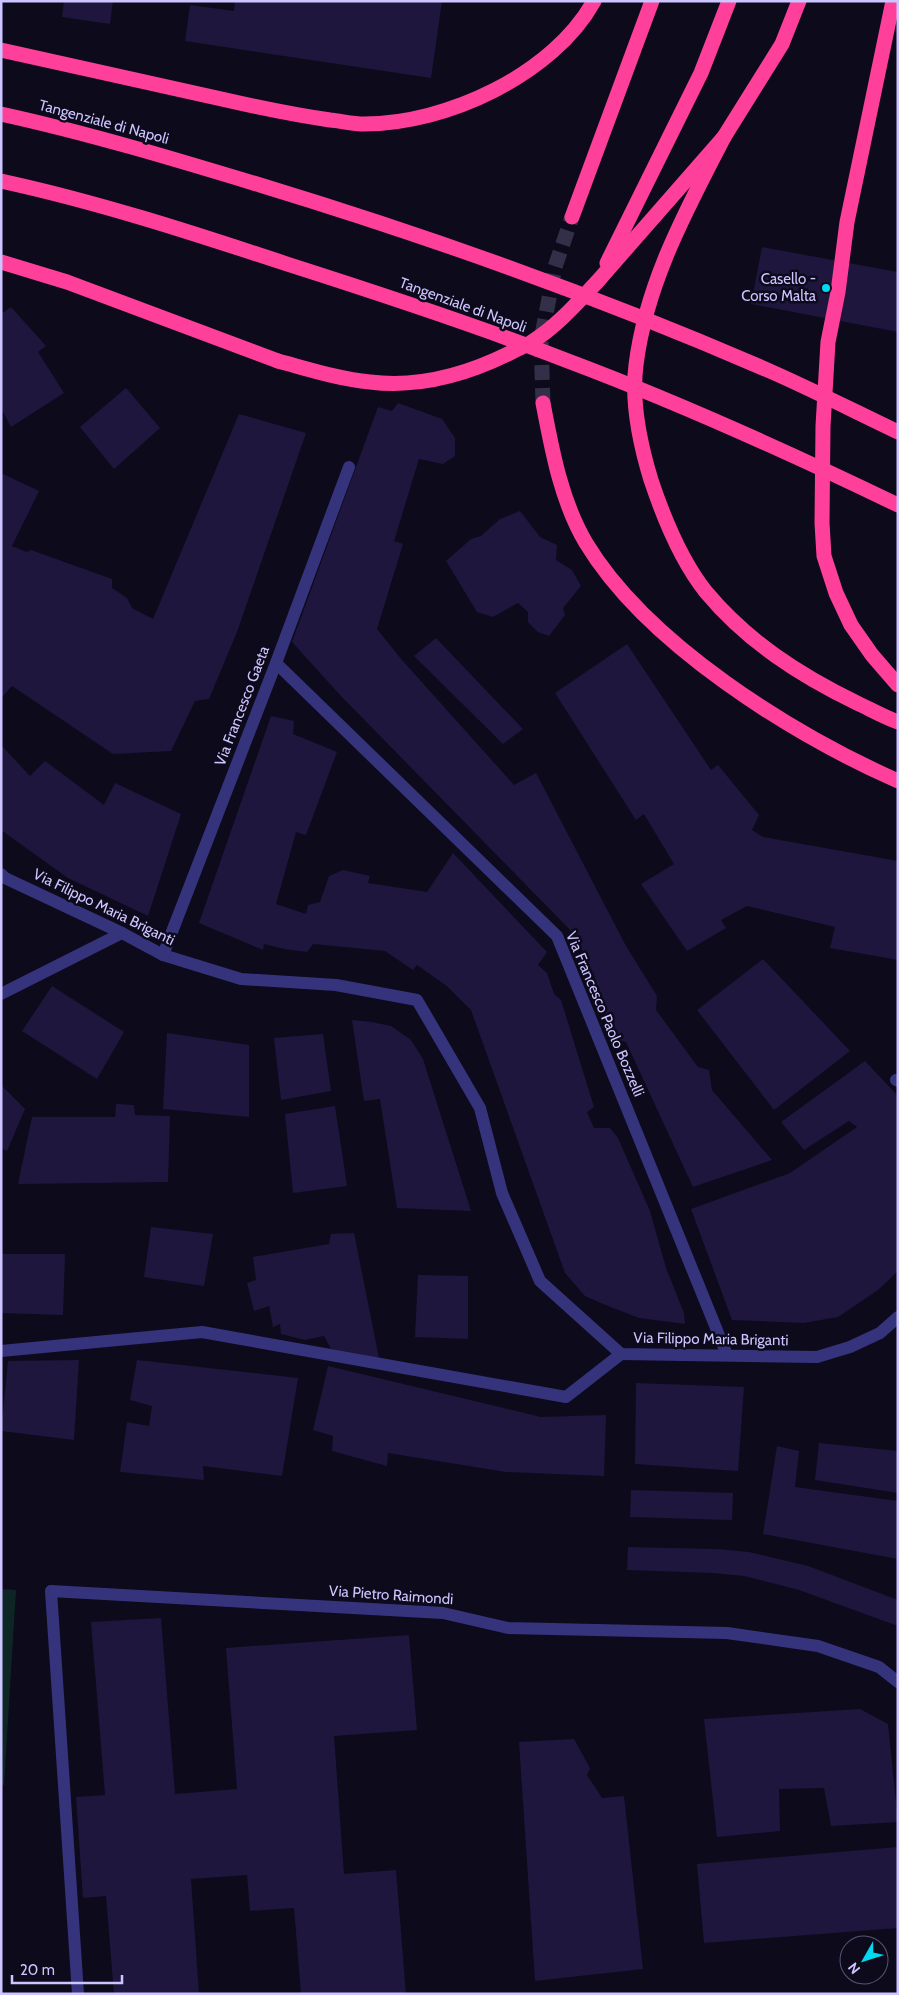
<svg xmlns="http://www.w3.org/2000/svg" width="899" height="1995" viewBox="0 0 899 1995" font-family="Cabin,sans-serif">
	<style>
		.green { fill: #0d2625 }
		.building { fill: #1e163d }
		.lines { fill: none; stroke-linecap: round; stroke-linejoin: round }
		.motorway-tunnel { stroke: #332f49; stroke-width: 15; stroke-dasharray: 15 8; stroke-linecap: butt }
		.pedestrian { stroke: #36337d; stroke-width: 12 }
		.minor { stroke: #36337d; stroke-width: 12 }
		.motorway { stroke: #ff409b; stroke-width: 15 }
		.motorway-bridge { stroke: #ff409b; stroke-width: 15 }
		.poi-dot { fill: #00d8f0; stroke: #0d0a1c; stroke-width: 2 }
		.labels { text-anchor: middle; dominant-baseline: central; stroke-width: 5; stroke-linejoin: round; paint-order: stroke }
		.street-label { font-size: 15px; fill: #ccc5ff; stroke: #0d0a1c }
		.poi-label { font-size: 15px; fill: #ccc5ff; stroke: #0d0a1c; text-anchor: end }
	</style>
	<rect width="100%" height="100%" fill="#0d0a1c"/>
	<path class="green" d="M 1,1589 L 16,1590 L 4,1785 L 1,1784 Z"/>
	<g class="building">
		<path d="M 64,1 L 113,1 L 110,24 L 62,17 Z"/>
		<path d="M 235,1 L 442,1 L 431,78 L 185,41 L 190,5 L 234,11 Z"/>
		<path d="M 762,247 L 898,272 L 898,332 L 751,304 Z"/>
		<path d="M 11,307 L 46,346 L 38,352 L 64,393 L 11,427 L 1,408 L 1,314 Z"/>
		<path d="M 126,388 L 160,428 L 114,469 L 80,427 Z"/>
		<path d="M 398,403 L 442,419 L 455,438 L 455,456 L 443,464 L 419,459 L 394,541 L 403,544 L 377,629 L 402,660 L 514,785 L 536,773 L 626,946 L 657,996 L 656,1010 L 698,1067 L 709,1070 L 712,1090 L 772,1160 L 693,1187 L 626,1042 L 618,1040 L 603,1015 L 607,1011 L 594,987 L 595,977 L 575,935 L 340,695 L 292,642 L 378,407 L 392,411 Z"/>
		<path d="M 239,414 L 306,433 L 237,632 L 209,699 L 195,701 L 171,751 L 113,754 L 12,686 L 1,698 L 1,473 L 39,491 L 12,546 L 27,552 L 31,550 L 112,579 L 112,588 L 127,598 L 132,608 L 153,619 Z"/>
		<path d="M 520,511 L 540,537 L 557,545 L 556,560 L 572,570 L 581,586 L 563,608 L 565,615 L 549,636 L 538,632 L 528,622 L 528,612 L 518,603 L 493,617 L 477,612 L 446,561 L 471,539 L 481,536 L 500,519 Z"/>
		<path d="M 436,638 L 523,729 L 503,744 L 414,656 Z"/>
		<path d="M 627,644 L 711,770 L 718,765 L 759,815 L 752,830 L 763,837 L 898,861 L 898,960 L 830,948 L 835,927 L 747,906 L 721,920 L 726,928 L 687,951 L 641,884 L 674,864 L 644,814 L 636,820 L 555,693 Z"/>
		<path d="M 271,716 L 294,721 L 293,734 L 337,752 L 306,835 L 296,832 L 276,904 L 306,914 L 308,905 L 320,902 L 329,876 L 343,870 L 370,876 L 368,883 L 427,892 L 453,853 L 547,952 L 538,965 L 547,973 L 554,994 L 561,1000 L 594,1107 L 587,1112 L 594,1128 L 610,1128 L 618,1138 L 650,1211 L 666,1268 L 684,1313 L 685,1324 L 639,1318 L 603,1304 L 585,1296 L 565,1273 L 471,1010 L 448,987 L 417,965 L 413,970 L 385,951 L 313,944 L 307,952 L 284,949 L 264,944 L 263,950 L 199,923 Z"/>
		<path d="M 1,745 L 30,776 L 45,761 L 104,805 L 115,783 L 181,814 L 148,916 L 68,878 L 1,830 Z"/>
		<path d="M 763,959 L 850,1051 L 774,1110 L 697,1010 Z"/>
		<path d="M 52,986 L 124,1032 L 97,1079 L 22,1031 Z"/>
		<path d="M 352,1020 L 372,1022 L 391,1026 L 411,1040 L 423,1059 L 471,1211 L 397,1208 L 380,1099 L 364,1101 Z"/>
		<path d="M 167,1033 L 249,1045 L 249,1117 L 163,1109 Z"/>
		<path d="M 323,1034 L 331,1091 L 281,1100 L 274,1038 Z"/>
		<path d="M 865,1061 L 898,1096 L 898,1271 L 878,1290 L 838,1317 L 804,1323 L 732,1320 L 691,1209 L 790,1173 L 857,1127 L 849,1121 L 804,1150 L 781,1122 Z"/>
		<path d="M 1,1085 L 25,1109 L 7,1151 L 1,1148 Z"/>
		<path d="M 116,1104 L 134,1105 L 135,1115 L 170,1116 L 168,1182 L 18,1184 L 32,1117 L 115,1117 Z"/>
		<path d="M 335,1106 L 347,1186 L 293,1193 L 285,1114 Z"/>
		<path d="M 151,1227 L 213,1234 L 204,1286 L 144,1277 Z"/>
		<path d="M 354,1233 L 379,1358 L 331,1349 L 324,1336 L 305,1340 L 281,1334 L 280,1324 L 273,1327 L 269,1306 L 254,1311 L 247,1283 L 256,1280 L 253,1257 L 329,1244 L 331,1234 Z"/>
		<path d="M 2,1254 L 65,1254 L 63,1315 L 1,1313 Z"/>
		<path d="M 418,1275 L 468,1276 L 468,1339 L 415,1337 Z"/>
		<path d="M 79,1360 L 74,1440 L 1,1431 L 8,1361 Z"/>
		<path d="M 137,1360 L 298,1378 L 282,1476 L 203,1466 L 204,1480 L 120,1472 L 127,1422 L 149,1426 L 152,1406 L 130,1400 Z"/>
		<path d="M 328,1366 L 541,1417 L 606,1415 L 604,1476 L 506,1472 L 388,1453 L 387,1466 L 332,1451 L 333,1436 L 313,1430 Z"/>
		<path d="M 636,1383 L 744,1387 L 738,1471 L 635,1464 Z"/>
		<path d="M 819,1443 L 898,1451 L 898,1493 L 815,1480 Z"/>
		<path d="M 777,1446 L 799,1451 L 795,1487 L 898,1501 L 898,1559 L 763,1534 Z"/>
		<path d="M 631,1490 L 733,1493 L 732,1520 L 630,1517 Z"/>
		<path d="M 628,1547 L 716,1549 L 749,1552 L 808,1566 L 898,1600 L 898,1626 L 799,1590 L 744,1576 L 713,1573 L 627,1570 Z"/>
		<path d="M 161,1618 L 175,1794 L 237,1789 L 226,1648 L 409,1635 L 417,1730 L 334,1736 L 344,1874 L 396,1870 L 406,1994 L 301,1994 L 294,1908 L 250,1911 L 247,1875 L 191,1879 L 199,1994 L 114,1994 L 106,1896 L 83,1898 L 76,1797 L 105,1795 L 91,1622 Z"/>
		<path d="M 860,1709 L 888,1724 L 898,1822 L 831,1826 L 824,1788 L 779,1789 L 780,1831 L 717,1837 L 704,1719 Z"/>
		<path d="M 574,1739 L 590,1768 L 587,1775 L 602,1798 L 624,1796 L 643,1969 L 535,1981 L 519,1742 Z"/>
		<path d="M 898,1847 L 898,1928 L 704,1943 L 697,1864 Z"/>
	</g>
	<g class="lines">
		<path class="motorway-tunnel" d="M 543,403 L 541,340 L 555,267 L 572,217"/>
		<path class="pedestrian" d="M 1,994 L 122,933"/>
		<g class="minor">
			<path d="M 276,663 L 557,936 L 727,1355"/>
			<path d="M 1,874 L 5,878 L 122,933 L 163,955 L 241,979 L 336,985 L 417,1000 L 480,1108 L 502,1193 L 540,1281 L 621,1354 L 817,1357 L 850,1347 L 880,1333 L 898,1317"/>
			<path d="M 163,955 L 276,663 L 349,467"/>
			<path d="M 896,1080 L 898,1081"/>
			<path d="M 1,1351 L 202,1332 L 566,1397 L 621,1354"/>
			<path d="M 78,1994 L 51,1591 L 443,1613 L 508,1628 L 727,1633 L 818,1646 L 879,1667 L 898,1682"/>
		</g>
		<g class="motorway">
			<path d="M 893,1 L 847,222 L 838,292 L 828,342 L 823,426 L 822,523 L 824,556 L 836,593 L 851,625 L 872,655 L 898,685"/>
			<path d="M 1,50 C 76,67 151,83 226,100 C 261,108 295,115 330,120 C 341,121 353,124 364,124 C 446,124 553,75 594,1"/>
			<path d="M 724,137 C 687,209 646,283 636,365 C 631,403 640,444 651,480 C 663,516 682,562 706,592 C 747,641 799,675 857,703 C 870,709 884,717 898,722"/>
			<path d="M 572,217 L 652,1"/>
			<path d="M 1,262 L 67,282 L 278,361"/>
			<path d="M 607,263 L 701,73 L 729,1"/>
			<path d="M 597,282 L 724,137 L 782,44 L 799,1"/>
			<path d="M 543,403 C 552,450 561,501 586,543 C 647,644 792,734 898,781"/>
		</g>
		<g class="motorway-bridge">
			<path d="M 1,114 C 88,133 174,159 260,185 C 434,238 605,299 772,372 C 815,391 856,412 898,432"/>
			<path d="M 1,181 C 98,202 193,233 287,264 C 381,294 476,325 568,361 C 680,403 790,453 898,505"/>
			<path d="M 278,361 C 308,369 339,379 370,382 C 419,388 466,375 510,353 C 517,349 526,346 533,341 C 558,325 577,303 597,282"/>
		</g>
	</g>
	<circle class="poi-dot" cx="826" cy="288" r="5"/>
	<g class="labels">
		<g class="street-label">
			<text transform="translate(104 122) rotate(15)">Tangenziale di Napoli</text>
			<text transform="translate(463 305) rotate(20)">Tangenziale di Napoli</text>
			<text transform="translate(242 706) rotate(-69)">Via Francesco Gaeta</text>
			<text transform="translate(104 907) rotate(26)">Via Filippo Maria Briganti</text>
			<text transform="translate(605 1014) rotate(67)">Via Francesco Paolo Bozzelli</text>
			<text transform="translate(711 1339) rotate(1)">Via Filippo Maria Briganti</text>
			<text transform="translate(391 1595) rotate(4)">Via Pietro Raimondi</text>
		</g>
		<g class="poi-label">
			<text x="816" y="279">Casello -<tspan x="816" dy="17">Corso Malta</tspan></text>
		</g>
	</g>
	<rect width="899" height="1995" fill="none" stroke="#ccc5ff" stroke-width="5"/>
	<g transform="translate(864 1960) rotate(231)"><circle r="24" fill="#0d0a1c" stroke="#595577"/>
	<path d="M0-4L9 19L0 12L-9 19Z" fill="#00d8f0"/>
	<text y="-8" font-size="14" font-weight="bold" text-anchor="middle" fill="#ccc5ff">N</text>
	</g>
	<path d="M12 1975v8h110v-8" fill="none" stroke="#ccc5ff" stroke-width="2.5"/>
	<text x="20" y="1975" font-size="15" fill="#ccc5ff" stroke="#0d0a1c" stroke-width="4" paint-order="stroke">20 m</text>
</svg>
